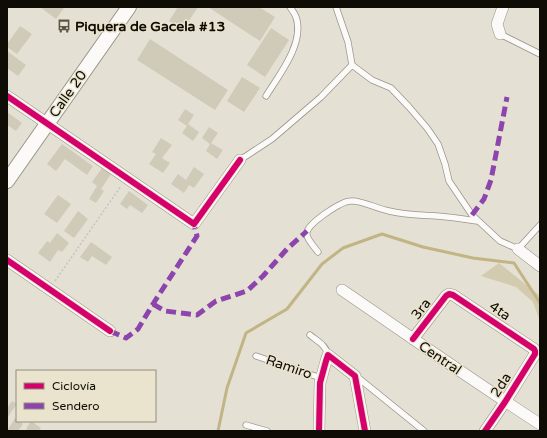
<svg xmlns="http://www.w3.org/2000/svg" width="547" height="438" viewBox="0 0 547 438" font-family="'Varela Round',sans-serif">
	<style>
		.green { fill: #d3cbaf }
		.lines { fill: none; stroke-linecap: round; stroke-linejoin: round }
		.stream { stroke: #c2b485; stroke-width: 3 }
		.building { fill: #d0cbb9 }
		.service-casing { stroke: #98958b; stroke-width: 7 }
		.minor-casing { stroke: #98958b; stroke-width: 12 }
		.tertiary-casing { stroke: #98958b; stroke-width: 16 }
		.path { stroke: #c5c4c0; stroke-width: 1.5; stroke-dasharray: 2 2; stroke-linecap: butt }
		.service { stroke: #fbfaf8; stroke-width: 5.5 }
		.minor { stroke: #fbfaf8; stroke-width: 11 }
		.tertiary { stroke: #fbfaf8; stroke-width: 14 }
		.quiet { stroke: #8e44ad; stroke-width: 5; stroke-dasharray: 10 5; stroke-linecap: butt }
		.cycleway-casing { stroke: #eae3cd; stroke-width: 8 }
		.cycleway { stroke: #d6006c; stroke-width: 6 }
		.labels { text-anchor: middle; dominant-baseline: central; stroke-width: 3; stroke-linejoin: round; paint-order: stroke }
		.poi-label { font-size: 14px; font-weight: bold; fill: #0f0c05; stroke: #eae3cd; text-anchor: start }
		.street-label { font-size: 14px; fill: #0f0c05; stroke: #eae3cd }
	</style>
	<rect width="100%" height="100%" fill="#e4e0d3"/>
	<path class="green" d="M 499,263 L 540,296 L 540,321 L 533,302 L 516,287 L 481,276 Z"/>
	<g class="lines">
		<path class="stream" d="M 218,431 L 227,388 L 246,333 L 287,309 L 322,264 L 343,248 L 382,234 L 423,247 L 473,258 L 514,263 L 540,303"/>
	</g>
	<g class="building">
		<path d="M 40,7 L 63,7 L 64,8 L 56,19 Z"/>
		<path d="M 178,7 L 198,7 L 183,30 L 169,21 Z"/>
		<path d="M 208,7 L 259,7 L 275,17 L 260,41 Z"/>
		<path d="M 20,26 L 32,34 L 17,54 L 7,47 L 7,44 Z"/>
		<path d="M 271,28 L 289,40 L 265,77 L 247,65 Z"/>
		<path d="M 150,39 L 228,90 L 215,110 L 137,60 Z"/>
		<path d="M 7,51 L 26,65 L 18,76 L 7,68 Z"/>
		<path d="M 242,77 L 260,88 L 244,112 L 227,101 Z"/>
		<path d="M 185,109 L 194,115 L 188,124 L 199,132 L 193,141 L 182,133 L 187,126 L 178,120 Z"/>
		<path d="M 7,112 L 22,123 L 16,131 L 7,125 Z"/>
		<path d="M 209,127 L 218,133 L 211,143 L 223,150 L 217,159 L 206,151 L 210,144 L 202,138 Z"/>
		<path d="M 161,138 L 172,145 L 162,158 L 170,163 L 163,173 L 149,164 L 156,154 L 152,152 Z"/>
		<path d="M 62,144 L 93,166 L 87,175 L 65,159 L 56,171 L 47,164 Z"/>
		<path d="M 194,167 L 204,174 L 194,188 L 189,185 L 184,193 L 171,184 L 178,174 L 186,180 Z"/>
		<path d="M 102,168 L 111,174 L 101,189 L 104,191 L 96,203 L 89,199 L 97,186 L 92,182 Z"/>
		<path d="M 129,191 L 148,205 L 142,213 L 130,205 L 127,209 L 120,204 Z"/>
		<path d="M 58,195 L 71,204 L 57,223 L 44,214 Z"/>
		<path d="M 78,211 L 88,219 L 74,238 L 64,231 Z"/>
		<path d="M 57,233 L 69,243 L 62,252 L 58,250 L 50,262 L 38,253 L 47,241 L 50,243 Z"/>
		<path d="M 91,242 L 112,257 L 106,265 L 92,256 L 88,262 L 80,257 Z"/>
		<path d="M 12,401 L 17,404 L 7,418 L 7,408 Z"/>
		<path d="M 15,418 L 17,419 L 17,421 L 19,421 L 23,424 L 18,431 L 7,431 Z"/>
		<path d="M 31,421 L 41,428 L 39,431 L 29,431 L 26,429 Z"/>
	</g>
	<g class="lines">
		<g class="service-casing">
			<g id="service">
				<path d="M 336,7 L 348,42 L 352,65 L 372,80 L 391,88 L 409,107 L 427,128 L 438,144 L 445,164 L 449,181 L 472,215 L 500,241 L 518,249 L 540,225"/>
				<path d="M 500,34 L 540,54"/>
				<path d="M 266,96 C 279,75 305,43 296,17 C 295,14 292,10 290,7"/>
				<path d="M 240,160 L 272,139 L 321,97 L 352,65"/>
				<path d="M 318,252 C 315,248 305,237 307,232 C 309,223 341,201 351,201 C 361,200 378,209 389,211 C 405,215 421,215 437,216 C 451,217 464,219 477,221"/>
				<path d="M 310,335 C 317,341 326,345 328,355"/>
				<path d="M 256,356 L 321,378"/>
				<path d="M 356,376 L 424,431"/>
				<path d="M 246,425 L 267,431"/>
			</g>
		</g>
		<g class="minor-casing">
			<g id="minor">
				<path d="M 500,34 L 497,24 L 503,7"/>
				<path d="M 7,96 L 194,224 L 240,160"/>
				<path d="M 518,249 L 540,266"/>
				<path d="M 7,260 L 110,331"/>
				<path d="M 342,290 C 408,335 473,381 540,424"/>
				<path d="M 413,339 L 446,296 L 449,294 L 453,295 L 534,349 L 535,351 L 535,354 L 505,402 L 485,431"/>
				<path d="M 319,431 L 320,383 L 326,361 L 328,355 L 355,376 L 365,431"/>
			</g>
		</g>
		<g class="tertiary-casing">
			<path id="tertiary" d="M 7,181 L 129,7"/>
		</g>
		<path class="path" d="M 55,281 L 121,186"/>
		<use href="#service" class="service"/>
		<use href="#minor" class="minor"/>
		<use href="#tertiary" class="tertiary"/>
		<g class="quiet">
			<path d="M 472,215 L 484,199 L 491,180 L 507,97"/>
			<path d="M 153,304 L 165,311 L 197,315 L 216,301 L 247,291 L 263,276 L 287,249 L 307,231"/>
			<path d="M 110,331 L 126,338 L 138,329 L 153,304 L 197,236 L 194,224"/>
		</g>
		<g class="cycleway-casing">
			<g id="cycleway">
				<path d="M 7,96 L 194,224 L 240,160"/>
				<path d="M 7,260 L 110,331"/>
				<path d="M 413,339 L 446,296 L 449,294 L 453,295 L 534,349 L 535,351 L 535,354 L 505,402 L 485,431"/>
				<path d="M 319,431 L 320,383 L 326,361 L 328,355 L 355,376 L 365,431"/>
			</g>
		</g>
		<use href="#cycleway" class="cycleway"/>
	</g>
	<defs>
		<g id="bus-bare" transform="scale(1.08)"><path d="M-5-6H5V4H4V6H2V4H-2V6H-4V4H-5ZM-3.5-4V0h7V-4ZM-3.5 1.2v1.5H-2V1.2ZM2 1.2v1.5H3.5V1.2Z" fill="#5a564d" stroke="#eae3cd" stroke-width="2.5" paint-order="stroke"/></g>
	</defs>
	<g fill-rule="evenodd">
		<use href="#bus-bare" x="64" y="26"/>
	</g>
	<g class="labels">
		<g class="poi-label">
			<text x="75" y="26">Piquera de Gacela #13</text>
		</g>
		<g class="street-label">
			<text transform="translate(68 94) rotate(-55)">Calle 20</text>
			<text transform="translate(421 309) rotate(-52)">3ra</text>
			<text transform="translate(500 311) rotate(34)">4ta</text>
			<text transform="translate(440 358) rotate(34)">Central</text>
			<text transform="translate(289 367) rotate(19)">Ramiro</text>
			<text transform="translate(501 385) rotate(-58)">2da</text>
		</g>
	</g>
	<rect width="547" height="438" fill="none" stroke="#0f0c05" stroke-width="16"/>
	<rect x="16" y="370" width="140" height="52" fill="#eae3cd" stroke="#928d7d"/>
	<rect x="24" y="383" width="20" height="6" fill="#d6006c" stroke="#928d7d"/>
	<text x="52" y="390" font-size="12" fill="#0f0c05">Ciclovía</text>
	<rect x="24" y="403" width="20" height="6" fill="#8e44ad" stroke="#928d7d"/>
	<text x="52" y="410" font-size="12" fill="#0f0c05">Sendero</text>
</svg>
